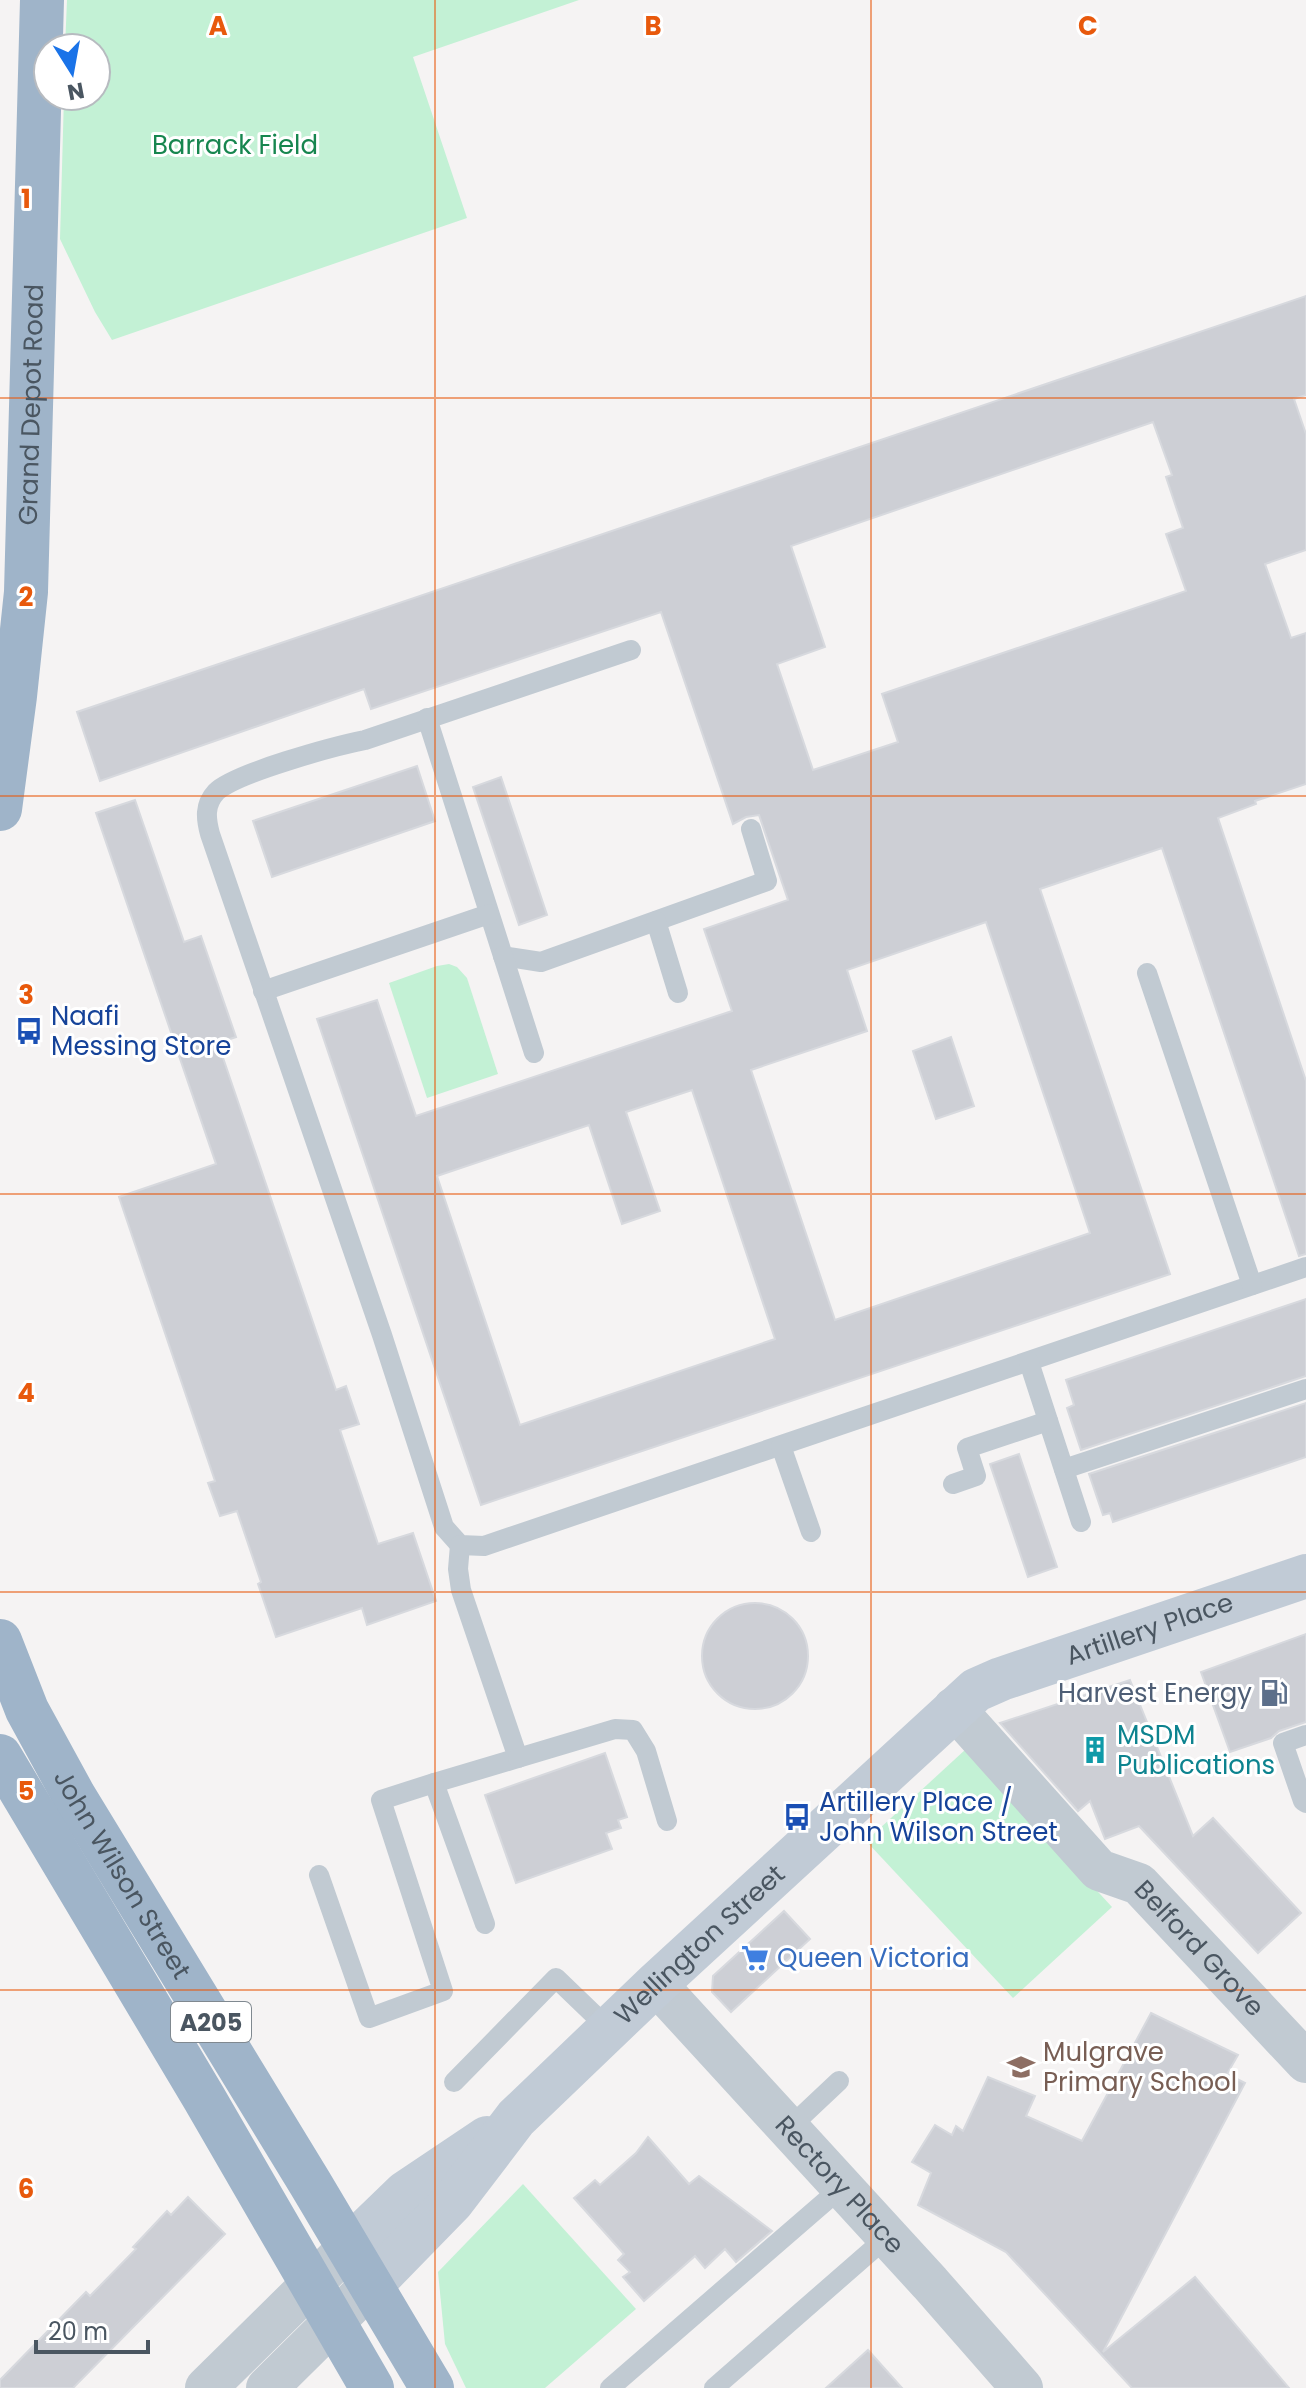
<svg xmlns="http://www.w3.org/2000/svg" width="1306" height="2388" viewBox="0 0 1306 2388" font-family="Poppins,sans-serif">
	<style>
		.green { fill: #c3f1d5 }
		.building { fill: #cdcfd5; stroke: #d7d9de; stroke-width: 2; fill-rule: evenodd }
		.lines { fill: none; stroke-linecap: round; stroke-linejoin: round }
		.service { stroke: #c1cad2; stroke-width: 20 }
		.minor { stroke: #c1cad2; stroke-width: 42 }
		.secondary { stroke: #c1cbd6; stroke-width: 44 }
		.trunk { stroke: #9fb4c9; stroke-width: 44 }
		.grid { fill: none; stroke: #e8590c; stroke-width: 2; stroke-opacity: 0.55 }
		.labels { text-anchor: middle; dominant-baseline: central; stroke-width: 6; stroke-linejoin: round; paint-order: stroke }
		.shield { fill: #fff; stroke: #808990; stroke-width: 2 }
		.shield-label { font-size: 24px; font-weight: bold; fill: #4a5661 }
		.park-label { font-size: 26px; fill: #17864f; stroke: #fff }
		.street-label { font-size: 26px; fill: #4a5661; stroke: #fff }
		.transit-label { font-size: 26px; fill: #164399; stroke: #fff; text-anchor: start }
		.service-label { font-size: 26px; fill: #4e5e75; stroke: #fff; text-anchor: end }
		.culture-label { font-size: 26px; fill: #0d838f; stroke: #fff; text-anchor: start }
		.shop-label { font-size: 26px; fill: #366cbe; stroke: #fff; text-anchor: start }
		.education-label { font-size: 26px; fill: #785e54; stroke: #fff; text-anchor: start }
		.grid-label { font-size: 26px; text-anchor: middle; font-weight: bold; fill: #e8590c; stroke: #fff; stroke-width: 6; stroke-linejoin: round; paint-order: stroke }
	</style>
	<rect width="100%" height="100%" fill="#f5f3f3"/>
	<g class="green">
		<path d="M 67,0 L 579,0 L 413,57 L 467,218 L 112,340 L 95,312 L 60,239 L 64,96 L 96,96 L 96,48 L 65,48 Z"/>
		<path d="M 449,964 L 457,967 L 467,978 L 498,1074 L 427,1098 L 389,983 L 437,966 Z"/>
		<path d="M 966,1749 L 1112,1907 L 1013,1998 L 866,1841 Z"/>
		<path d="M 523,2184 L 636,2309 L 545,2388 L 466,2388 L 445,2344 L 438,2272 Z"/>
	</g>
	<g class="building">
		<path d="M 1306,296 L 1306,395 L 1294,399 L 1306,434 L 1306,550 L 1265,564 L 1291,638 L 1306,633 L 1306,784 L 1255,801 L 1256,804 L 1218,818 L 1306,1081 L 1306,1254 L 1299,1256 L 1162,848 L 1040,889 L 1170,1274 L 481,1505 L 317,1019 L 377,1000 L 416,1116 L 732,1011 L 704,929 L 788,900 L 759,815 L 746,817 L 733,824 L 661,612 L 371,709 L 364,689 L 100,781 L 77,712 ZM 1153,422 L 1172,475 L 1166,477 L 1183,528 L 1166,534 L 1186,591 L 882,694 L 898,742 L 813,770 L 777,664 L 825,647 L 791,546 ZM 986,922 L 1090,1233 L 835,1320 L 751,1070 L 867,1031 L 847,970 ZM 692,1090 L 775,1339 L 520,1425 L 437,1176 L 589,1125 L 622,1224 L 660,1211 L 626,1112 Z"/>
		<path d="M 417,766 L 435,821 L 272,877 L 253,821 Z"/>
		<path d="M 501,777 L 547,915 L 519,925 L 473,787 Z"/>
		<path d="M 135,800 L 184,942 L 201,936 L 236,1037 L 218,1043 L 336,1390 L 346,1386 L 359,1424 L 340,1430 L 378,1544 L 413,1533 L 436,1601 L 367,1625 L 362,1608 L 276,1637 L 258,1584 L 261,1582 L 237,1511 L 220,1516 L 208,1483 L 215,1481 L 119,1197 L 216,1164 L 96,813 Z"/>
		<path d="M 951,1037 L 974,1106 L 936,1119 L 913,1051 Z"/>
		<path d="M 1306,1299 L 1306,1376 L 1081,1450 L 1067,1408 L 1074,1405 L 1066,1380 Z"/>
		<path d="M 1306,1403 L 1306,1457 L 1113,1522 L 1110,1513 L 1103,1515 L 1089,1474 Z"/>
		<path d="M 1019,1454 L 1057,1567 L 1028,1577 L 990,1464 Z"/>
		<circle cx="755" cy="1656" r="53"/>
		<path d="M 1306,1634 L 1306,1722 L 1279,1731 L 1271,1738 L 1230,1752 L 1201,1672 Z"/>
		<path d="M 1130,1680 L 1193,1836 L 1213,1818 L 1301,1913 L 1258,1953 L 1139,1826 L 1105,1839 L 1090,1801 L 1078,1811 L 1000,1723 Z"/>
		<path d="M 605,1753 L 627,1817 L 618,1820 L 621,1828 L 606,1833 L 612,1849 L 516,1883 L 485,1795 Z"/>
		<path d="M 784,1911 L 810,1939 L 731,2012 L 712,1992 L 713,1976 Z"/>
		<path d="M 1151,2013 L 1238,2055 L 1227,2074 L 1245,2083 L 1103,2352 L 1195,2277 L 1289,2388 L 1132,2388 L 1006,2252 L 918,2205 L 931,2173 L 912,2162 L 935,2125 L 952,2135 L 956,2126 L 963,2131 L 988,2077 L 1035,2096 L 1026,2116 L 1082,2141 Z"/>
		<path d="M 648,2137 L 689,2184 L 699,2176 L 772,2231 L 736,2262 L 725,2249 L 705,2268 L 695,2256 L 644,2301 L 623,2277 L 630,2272 L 618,2260 L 624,2254 L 574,2198 L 595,2180 L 600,2185 L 636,2153 Z"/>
		<path d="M 188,2197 L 225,2234 L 73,2388 L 0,2388 L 0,2380 L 86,2292 L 90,2296 L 136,2249 L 133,2247 L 167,2211 L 171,2215 Z"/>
		<path d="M 868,2350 L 902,2388 L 826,2388 Z"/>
	</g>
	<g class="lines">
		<g class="service">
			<path d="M 631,650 L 365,740 C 335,746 235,773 216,792 C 204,805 206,819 210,834 L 382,1335 L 444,1527 L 460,1545 L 484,1546 L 1306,1267"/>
			<path d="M 427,718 L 503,956 L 541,962 L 767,881 L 751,829"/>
			<path d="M 656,921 L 678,993"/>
			<path d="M 503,956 L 534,1053"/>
			<path d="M 1147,973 L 1252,1285"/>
			<path d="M 263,991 L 489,914"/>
			<path d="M 1029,1362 L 1081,1522"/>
			<path d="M 781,1446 L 811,1532"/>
			<path d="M 1064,1469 L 1306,1389"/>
			<path d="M 953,1484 L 976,1476 L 967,1448 L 1048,1421"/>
			<path d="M 460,1545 L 458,1569 L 461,1590 L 518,1758 L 434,1783 L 485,1924"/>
			<path d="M 1306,1735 L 1283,1743 L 1303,1801 L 1306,1803"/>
			<path d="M 518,1758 L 615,1729 L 633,1730 L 646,1751 L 667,1821"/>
			<path d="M 319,1875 L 369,2018 L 443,1991 L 381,1800 L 434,1783"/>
			<path d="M 454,2082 L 556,1978 L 609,2029"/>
			<path d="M 788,2129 L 839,2081"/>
			<path d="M 610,2388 L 842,2187"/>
			<path d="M 714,2388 L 887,2237"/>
		</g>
		<g class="minor">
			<path id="s1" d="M 954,1708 L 1099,1870 L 1139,1884 L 1306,2062"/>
			<path id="s2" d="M 656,1984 L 930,2283 L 1022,2388"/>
			<path d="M 206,2388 L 348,2248"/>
			<path d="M 267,2388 L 371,2285"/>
		</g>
		<g class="secondary">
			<path d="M 348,2248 L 405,2193 L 487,2138"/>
			<path id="s3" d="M 371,2285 L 452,2202 L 516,2118 L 656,1984 L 976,1690 L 1001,1679 L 1306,1576"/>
		</g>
		<g class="trunk">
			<path id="s4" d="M 0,809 L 15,696 L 26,592 L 42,0"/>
			<path id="s5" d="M 0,1641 L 27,1710 L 74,1796 L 310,2183 L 432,2388"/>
			<path d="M 0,1756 L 204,2098 L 372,2388"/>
		</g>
	</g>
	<path class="grid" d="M 435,0 L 435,2388M 871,0 L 871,2388M 0,398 L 1306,398M 0,796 L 1306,796M 0,1194 L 1306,1194M 0,1592 L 1306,1592M 0,1990 L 1306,1990"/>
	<defs>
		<g id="bus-bare" transform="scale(2.16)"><path d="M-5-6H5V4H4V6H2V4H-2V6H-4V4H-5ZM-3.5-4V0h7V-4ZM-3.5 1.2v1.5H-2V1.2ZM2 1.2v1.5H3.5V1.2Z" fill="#1a4fb4" stroke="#fff" stroke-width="2.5" paint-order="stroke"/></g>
		<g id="fuel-bare" transform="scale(2.16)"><path d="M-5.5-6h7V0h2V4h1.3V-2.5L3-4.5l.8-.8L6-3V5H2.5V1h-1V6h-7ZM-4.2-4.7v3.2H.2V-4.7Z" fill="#5c6f8a" stroke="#fff" stroke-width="2.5" paint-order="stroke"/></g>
		<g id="building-bare" transform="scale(2.16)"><path d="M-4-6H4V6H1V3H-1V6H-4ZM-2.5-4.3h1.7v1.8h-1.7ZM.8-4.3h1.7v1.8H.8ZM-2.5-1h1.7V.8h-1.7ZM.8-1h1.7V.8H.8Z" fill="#0f9aa8" stroke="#fff" stroke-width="2.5" paint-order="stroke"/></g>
		<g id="supermarket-bare" transform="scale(2.16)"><path d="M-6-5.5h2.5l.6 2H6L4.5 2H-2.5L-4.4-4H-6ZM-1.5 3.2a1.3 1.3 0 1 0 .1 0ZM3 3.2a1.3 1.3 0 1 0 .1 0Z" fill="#3f7fe0" stroke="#fff" stroke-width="2.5" paint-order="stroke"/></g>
		<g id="school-bare" transform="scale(2.16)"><path d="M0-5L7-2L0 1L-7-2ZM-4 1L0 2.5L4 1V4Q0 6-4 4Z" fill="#8d6e63" stroke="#fff" stroke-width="2.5" paint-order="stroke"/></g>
	</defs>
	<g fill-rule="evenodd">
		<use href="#bus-bare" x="29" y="1031"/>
		<use href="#fuel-bare" x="1274" y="1693"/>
		<use href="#building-bare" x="1095" y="1750"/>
		<use href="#bus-bare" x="797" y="1817"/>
		<use href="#supermarket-bare" x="755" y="1958"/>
		<use href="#school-bare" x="1021" y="2067"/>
	</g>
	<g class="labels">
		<rect class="shield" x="171" y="2002" width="80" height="40" rx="6"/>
		<g class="shield-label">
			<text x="211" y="2022">A205</text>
		</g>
		<g class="park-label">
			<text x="235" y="145">Barrack Field</text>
		</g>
		<g class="street-label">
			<text stroke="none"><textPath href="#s4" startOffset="406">Grand Depot Road</textPath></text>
			<text stroke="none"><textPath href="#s3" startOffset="1034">Artillery Place</textPath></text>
			<text stroke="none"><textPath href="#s5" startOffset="264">John Wilson Street</textPath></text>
			<text stroke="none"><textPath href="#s3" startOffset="474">Wellington Street</textPath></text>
			<text stroke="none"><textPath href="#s1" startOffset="348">Belford Grove</textPath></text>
			<text stroke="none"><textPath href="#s2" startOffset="272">Rectory Place</textPath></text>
		</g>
		<g class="transit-label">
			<text x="51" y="1016">Naafi<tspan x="51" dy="30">Messing Store</tspan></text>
			<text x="819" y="1802">Artillery Place /<tspan x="819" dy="30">John Wilson Street</tspan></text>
		</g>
		<g class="service-label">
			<text x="1252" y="1693">Harvest Energy</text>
		</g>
		<g class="culture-label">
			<text x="1117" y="1735">MSDM<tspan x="1117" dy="30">Publications</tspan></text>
		</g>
		<g class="shop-label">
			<text x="777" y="1958">Queen Victoria</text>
		</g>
		<g class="education-label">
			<text x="1043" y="2052">Mulgrave<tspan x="1043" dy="30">Primary School</tspan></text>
		</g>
	</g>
	<g class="grid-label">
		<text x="218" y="35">A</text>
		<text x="653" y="35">B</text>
		<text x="1088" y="35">C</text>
		<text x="26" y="208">1</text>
		<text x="26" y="606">2</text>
		<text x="26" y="1004">3</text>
		<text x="26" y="1402">4</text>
		<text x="26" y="1800">5</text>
		<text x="26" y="2198">6</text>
	</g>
	<g transform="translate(72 72) rotate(169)"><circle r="38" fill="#ffffff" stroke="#b7bbc0" stroke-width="2"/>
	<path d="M0-6L14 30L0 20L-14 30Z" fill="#1a73e8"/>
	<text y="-12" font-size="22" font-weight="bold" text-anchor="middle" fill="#4a5661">N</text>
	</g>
	<path d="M36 2340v12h112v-12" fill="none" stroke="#4a5661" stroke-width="4"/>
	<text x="48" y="2340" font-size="24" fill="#4a5661" stroke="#ffffff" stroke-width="6" paint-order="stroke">20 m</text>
</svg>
